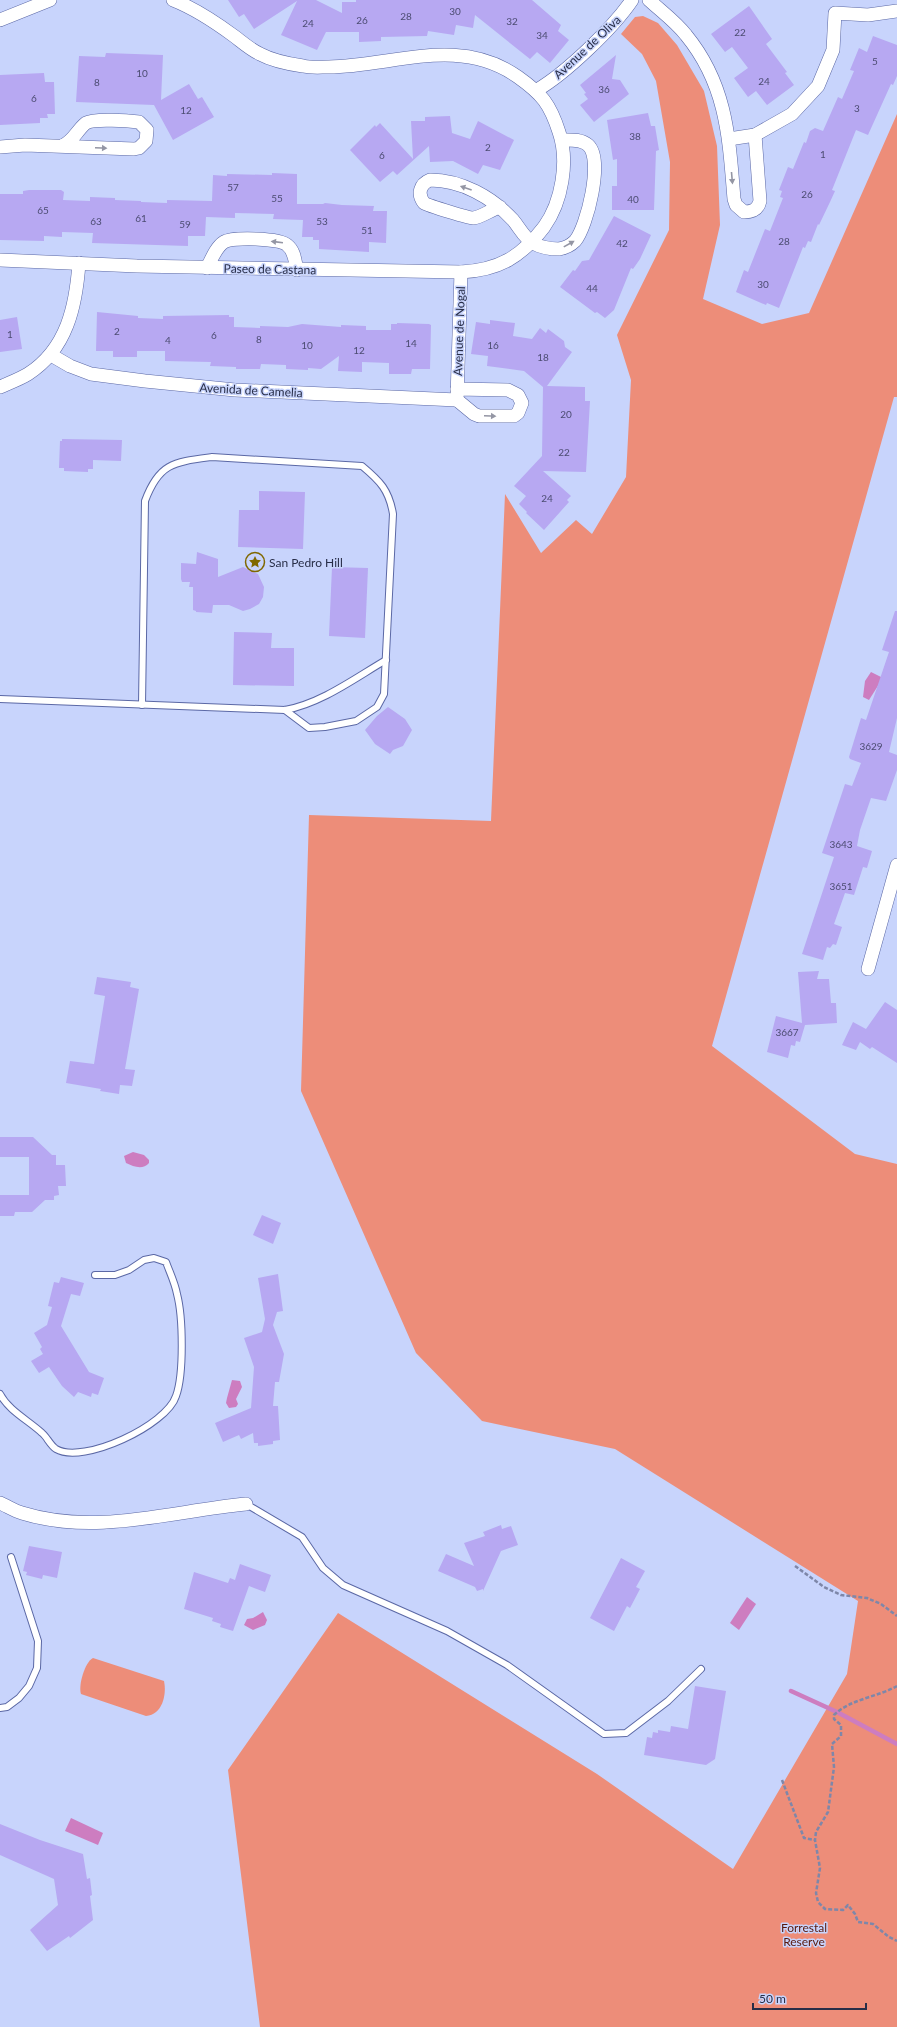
<svg xmlns="http://www.w3.org/2000/svg" width="897" height="2027" viewBox="0 0 897 2027" font-family="Lato,sans-serif">
	<style>
		.green { fill: #ed8d79 }
		.water { fill: #cd7dc0 }
		.lines { fill: none; stroke-linecap: round; stroke-linejoin: round }
		.stream { stroke: #cd7dc0; stroke-width: 4.5 }
		.building { fill: #b7a8f2 }
		.lane-casing { stroke: #5b68a5; stroke-width: 8 }
		.street-casing { stroke: #5b68a5; stroke-width: 14 }
		.path { stroke: #7e87a9; stroke-width: 2.5; stroke-dasharray: 4 2; stroke-linecap: butt }
		.lane { stroke: #fff; stroke-width: 6 }
		.street { stroke: #fff; stroke-width: 13 }
		.oneway { fill: #9496a4 }
		.labels { text-anchor: middle; dominant-baseline: central; stroke-width: 3; stroke-linejoin: round; paint-order: stroke }
		.number-label { font-size: 10px; fill: #4c4c72 }
		.street-label { font-size: 12px; fill: #282e48; stroke: #c8d4fc }
		.poi-label { font-size: 12px; fill: #282e48; stroke: #c8d4fc; text-anchor: start }
		.park-label { font-size: 12px; fill: #59190d; stroke: #c8d4fc }
	</style>
	<rect width="100%" height="100%" fill="#c8d4fc"/>
	<g class="green">
		<path d="M 643,16 L 658,23 L 677,45 L 704,91 L 717,146 L 720,225 L 703,299 L 762,324 L 809,313 L 897,114 L 897,397 L 894,397 L 712,1046 L 855,1154 L 897,1164 L 897,2027 L 260,2027 L 228,1770 L 338,1613 L 597,1774 L 733,1869 L 847,1674 L 858,1601 L 615,1449 L 482,1421 L 416,1353 L 301,1091 L 309,815 L 491,821 L 505,494 L 541,553 L 576,520 L 592,534 L 626,477 L 631,380 L 617,335 L 669,230 L 670,162 L 656,81 L 642,54 L 621,34 L 635,17 Z"/>
		<path d="M 93,1658 L 164,1681 C 167,1695 162,1715 146,1716 L 81,1694 C 78,1685 85,1662 93,1658 Z"/>
	</g>
	<g class="water">
		<path d="M 871,672 L 881,677 L 881,681 L 869,700 L 863,697 L 865,681 Z"/>
		<path d="M 133,1152 L 144,1155 L 149,1160 L 149,1163 C 143,1170 134,1167 126,1163 L 124,1156 Z"/>
		<path d="M 232,1380 L 240,1381 L 242,1387 L 236,1399 L 238,1404 L 236,1407 L 229,1408 L 226,1403 L 227,1398 Z"/>
		<path d="M 747,1597 L 756,1604 L 739,1630 L 730,1623 Z"/>
		<path d="M 263,1612 L 267,1620 L 265,1625 L 253,1630 L 244,1625 L 247,1619 L 253,1618 Z"/>
		<path d="M 71,1818 L 103,1833 L 98,1845 L 65,1831 Z"/>
	</g>
	<g class="lines">
		<path class="stream" d="M 791,1691 L 837,1712 L 897,1744"/>
	</g>
	<g class="building">
		<path d="M 228,0 L 316,0 L 342,13 L 342,2 L 356,2 L 356,0 L 532,0 L 561,25 L 558,31 L 569,40 L 550,63 L 537,52 L 530,59 L 475,15 L 473,28 L 456,25 L 454,35 L 428,31 L 427,36 L 381,37 L 381,41 L 359,42 L 359,32 L 326,32 L 317,50 L 281,35 L 297,1 L 254,29 L 244,14 L 239,17 Z"/>
		<path d="M 749,6 L 772,39 L 766,44 L 787,72 L 785,73 L 794,85 L 767,105 L 756,91 L 748,97 L 734,78 L 748,68 L 732,47 L 725,52 L 711,34 Z"/>
		<path d="M 873,36 L 897,45 L 897,76 L 893,85 L 891,84 L 868,135 L 856,130 L 832,190 L 835,191 L 830,202 L 819,225 L 818,224 L 811,242 L 808,241 L 805,248 L 803,247 L 779,308 L 767,303 L 766,305 L 736,292 L 744,270 L 748,272 L 765,229 L 770,231 L 783,198 L 780,197 L 782,191 L 779,190 L 788,167 L 793,169 L 804,142 L 806,143 L 810,131 L 815,128 L 823,131 L 838,97 L 842,99 L 854,71 L 850,70 L 859,48 L 867,52 Z"/>
		<path d="M 106,53 L 163,55 L 161,100 L 189,84 L 198,99 L 202,97 L 214,117 L 173,140 L 154,105 L 76,102 L 79,56 L 105,57 Z"/>
		<path d="M 616,55 L 612,79 L 620,80 L 629,94 L 594,122 L 580,105 L 588,99 L 584,94 L 586,93 L 580,85 Z"/>
		<path d="M 44,73 L 45,82 L 54,82 L 55,114 L 47,114 L 48,118 L 40,118 L 40,123 L 0,125 L 0,75 Z"/>
		<path d="M 648,113 L 651,126 L 655,126 L 659,150 L 656,151 L 654,210 L 612,210 L 612,186 L 617,186 L 617,159 L 613,160 L 607,120 Z"/>
		<path d="M 450,116 L 452,133 L 470,139 L 478,121 L 514,140 L 500,170 L 483,165 L 478,174 L 453,161 L 430,162 L 429,146 L 397,175 L 393,171 L 380,182 L 350,150 L 375,125 L 376,127 L 380,123 L 413,159 L 411,121 L 425,121 L 425,117 Z"/>
		<path d="M 272,173 L 297,174 L 297,204 L 323,204 L 325,203 L 342,205 L 374,206 L 373,211 L 387,211 L 386,243 L 369,242 L 369,252 L 319,249 L 319,240 L 313,240 L 313,237 L 302,237 L 303,220 L 273,219 L 274,214 L 235,213 L 235,218 L 206,217 L 205,236 L 188,236 L 188,246 L 92,243 L 93,233 L 62,232 L 62,237 L 44,236 L 44,241 L 0,240 L 0,194 L 23,194 L 23,191 L 29,190 L 61,190 L 64,192 L 63,200 L 90,201 L 90,197 L 115,198 L 115,200 L 141,201 L 141,202 L 167,203 L 167,200 L 212,201 L 213,175 L 227,176 L 227,174 L 272,175 Z"/>
		<path d="M 614,216 L 651,235 L 640,259 L 633,269 L 631,268 L 614,310 L 605,318 L 597,312 L 595,313 L 560,287 L 573,270 L 575,271 L 582,261 L 589,260 Z"/>
		<path d="M 97,312 L 138,316 L 138,318 L 163,319 L 163,316 L 229,315 L 229,317 L 234,317 L 234,327 L 260,328 L 260,326 L 288,327 L 302,324 L 341,327 L 341,325 L 366,326 L 366,330 L 391,330 L 391,324 L 397,324 L 397,323 L 429,324 L 431,325 L 430,369 L 412,369 L 411,374 L 389,374 L 389,363 L 362,362 L 362,372 L 338,371 L 339,356 L 321,369 L 308,368 L 308,370 L 286,369 L 286,365 L 261,364 L 260,369 L 236,369 L 236,367 L 210,366 L 211,362 L 165,361 L 165,351 L 137,351 L 137,357 L 113,357 L 113,351 L 96,351 Z"/>
		<path d="M 17,317 L 22,349 L 0,352 L 0,320 Z"/>
		<path d="M 490,320 L 515,323 L 513,336 L 532,339 L 540,328 L 546,333 L 548,329 L 564,341 L 565,347 L 572,352 L 547,386 L 585,387 L 585,401 L 590,401 L 586,472 L 543,471 L 571,496 L 567,500 L 569,502 L 544,530 L 526,513 L 527,512 L 519,504 L 526,496 L 514,486 L 542,456 L 543,387 L 524,371 L 487,366 L 488,356 L 471,354 L 476,322 L 490,324 Z"/>
		<path d="M 62,439 L 122,440 L 121,461 L 93,460 L 93,469 L 88,469 L 88,472 L 64,471 L 64,468 L 59,468 L 60,441 L 62,441 Z"/>
		<path d="M 259,491 L 305,492 L 303,549 L 238,547 L 239,510 L 259,510 Z"/>
		<path d="M 197,552 L 218,559 L 218,577 L 243,567 L 258,574 L 264,587 L 263,597 L 259,604 L 250,609 L 243,611 L 229,605 L 213,605 L 212,613 L 196,612 L 196,611 L 193,610 L 193,587 L 189,587 L 190,582 L 182,582 L 181,579 L 181,563 L 196,564 Z"/>
		<path d="M 332,567 L 368,568 L 365,638 L 329,636 Z"/>
		<path d="M 895,611 L 897,611 L 897,718 L 889,752 L 897,755 L 897,770 L 886,801 L 871,798 L 860,830 L 857,846 L 872,851 L 867,868 L 863,867 L 854,895 L 845,893 L 834,924 L 842,927 L 836,945 L 833,944 L 830,948 L 827,947 L 823,960 L 802,954 L 834,857 L 822,853 L 845,784 L 852,786 L 861,763 L 850,759 L 849,757 L 861,718 L 866,720 L 889,652 L 882,650 Z"/>
		<path d="M 234,632 L 272,633 L 271,648 L 294,648 L 294,686 L 233,685 Z"/>
		<path d="M 388,707 L 405,719 L 412,730 L 403,746 L 393,750 L 390,754 L 375,744 L 365,730 L 377,716 Z"/>
		<path d="M 819,971 L 817,979 L 829,979 L 831,1003 L 836,1003 L 837,1023 L 805,1025 L 800,1042 L 796,1041 L 795,1046 L 791,1045 L 788,1058 L 767,1052 L 776,1016 L 802,1023 L 798,972 Z"/>
		<path d="M 97,977 L 131,982 L 130,987 L 139,989 L 125,1069 L 135,1070 L 132,1086 L 120,1085 L 119,1094 L 100,1091 L 101,1089 L 66,1083 L 70,1061 L 94,1064 L 105,996 L 94,994 Z"/>
		<path d="M 885,1002 L 897,1010 L 897,1063 L 872,1047 L 870,1049 L 860,1042 L 856,1050 L 842,1045 L 853,1022 L 866,1029 Z"/>
		<path d="M 0,1137 L 33,1137 L 52,1155 L 56,1155 L 56,1165 L 65,1165 L 66,1186 L 58,1186 L 59,1195 L 54,1196 L 54,1200 L 45,1200 L 32,1212 L 15,1212 L 14,1216 L 0,1216 L 0,1195 L 29,1195 L 29,1157 L 0,1157 Z"/>
		<path d="M 262,1215 L 281,1223 L 273,1244 L 253,1235 Z"/>
		<path d="M 278,1274 L 283,1311 L 277,1312 L 273,1325 L 284,1354 L 279,1382 L 275,1382 L 273,1406 L 278,1406 L 280,1440 L 273,1441 L 273,1444 L 258,1446 L 258,1443 L 254,1443 L 253,1433 L 241,1439 L 239,1435 L 223,1442 L 215,1423 L 251,1408 L 254,1367 L 244,1338 L 262,1332 L 265,1319 L 258,1278 Z"/>
		<path d="M 61,1277 L 84,1283 L 80,1296 L 71,1294 L 61,1326 L 89,1372 L 104,1378 L 98,1395 L 92,1393 L 91,1397 L 78,1392 L 74,1397 L 62,1386 L 49,1367 L 39,1373 L 31,1361 L 43,1354 L 40,1349 L 42,1347 L 34,1333 L 47,1325 L 52,1307 L 48,1306 L 54,1282 L 59,1283 Z"/>
		<path d="M 501,1525 L 502,1529 L 511,1526 L 518,1545 L 501,1551 L 483,1591 L 483,1589 L 477,1591 L 475,1587 L 438,1571 L 446,1554 L 474,1566 L 464,1543 L 485,1536 L 483,1532 Z"/>
		<path d="M 29,1546 L 62,1552 L 57,1578 L 43,1575 L 42,1579 L 26,1575 L 27,1572 L 23,1571 Z"/>
		<path d="M 621,1558 L 645,1571 L 636,1587 L 640,1589 L 630,1608 L 627,1606 L 614,1631 L 590,1618 Z"/>
		<path d="M 240,1564 L 271,1575 L 265,1592 L 249,1586 L 233,1631 L 220,1627 L 221,1624 L 212,1621 L 213,1618 L 184,1609 L 194,1572 L 228,1583 L 230,1578 L 235,1580 Z"/>
		<path d="M 695,1686 L 726,1691 L 715,1759 L 706,1765 L 644,1755 L 647,1737 L 652,1738 L 653,1732 L 658,1733 L 658,1730 L 670,1732 L 671,1726 L 688,1729 Z"/>
		<path d="M 0,1824 L 40,1840 L 83,1854 L 87,1879 L 90,1878 L 92,1895 L 90,1896 L 93,1920 L 70,1938 L 69,1936 L 47,1951 L 30,1930 L 58,1905 L 54,1879 L 0,1855 Z"/>
	</g>
	<g class="lines">
		<g class="lane-casing">
			<g id="lane">
				<path d="M 0,699 L 285,710 C 322,703 355,678 386,660"/>
				<path d="M 142,705 L 145,501 C 159,463 174,462 212,457 L 362,466 C 380,481 389,490 393,514 L 384,694 L 377,707 L 356,721 L 325,727 L 309,728 L 285,710"/>
				<path d="M 0,1394 C 9,1411 28,1420 42,1433 C 47,1437 50,1445 56,1449 C 83,1465 167,1425 176,1396 C 184,1374 183,1317 177,1294 C 175,1283 170,1273 166,1262 L 154,1258 L 144,1260 L 129,1270 L 115,1275 L 95,1275"/>
				<path d="M 246,1504 L 302,1537 L 323,1568 L 343,1585 L 447,1631 L 507,1665 L 604,1734 L 626,1733 L 668,1701 L 701,1669"/>
				<path d="M 0,1708 L 7,1707 L 19,1698 L 29,1686 L 37,1668 L 38,1641 L 11,1557"/>
			</g>
		</g>
		<g class="street-casing">
			<g id="street">
				<path d="M 649,0 C 661,11 676,22 686,35 C 727,85 729,138 734,199 L 736,205 L 744,212 C 752,212 758,210 760,201 L 755,135"/>
				<path d="M 0,20 L 50,0"/>
				<path d="M 537,90 C 566,73 613,28 632,0"/>
				<path d="M 729,139 L 755,135 L 792,114 L 818,86 L 833,50 L 835,13 L 868,15 L 897,11"/>
				<path d="M 0,147 L 25,145 L 134,149 L 139,148 L 146,141 L 147,130 L 139,122 C 130,121 94,118 86,123 C 76,131 74,141 62,146"/>
				<path d="M 500,207 C 490,210 482,217 473,218 C 469,218 429,206 424,203 C 417,194 420,184 430,180 C 461,180 492,197 513,220 C 519,227 525,239 533,243 C 540,247 551,249 559,249 C 565,248 571,245 575,241 C 587,227 604,159 588,145 C 581,139 571,140 562,140"/>
				<path d="M 0,260 L 137,266 L 461,272 C 499,270 521,257 544,227 C 562,202 569,161 559,132 C 550,104 542,94 518,77 C 459,35 394,66 329,67 C 320,67 311,68 303,66 C 289,64 273,61 260,54 C 251,50 242,42 234,36 C 215,22 196,9 173,0"/>
				<path d="M 207,268 C 211,260 216,247 224,242 C 232,237 280,238 287,245 C 295,251 295,262 297,270"/>
				<path d="M 51,355 L 70,366 L 91,374 L 145,381 L 235,390 L 457,400"/>
				<path d="M 0,387 C 9,383 20,379 28,374 C 67,349 76,306 79,263"/>
				<path d="M 457,398 L 461,272"/>
				<path d="M 457,400 L 474,414 L 479,416 L 514,416 L 518,413 L 522,403 L 518,395 L 508,390 L 457,389"/>
				<path d="M 868,969 L 897,865"/>
				<path d="M 0,1503 C 7,1506 15,1511 22,1513 C 95,1536 172,1511 246,1504"/>
			</g>
		</g>
		<g class="path">
			<path d="M 795,1566 L 824,1587 L 841,1595 L 867,1598 L 881,1604 L 897,1616"/>
			<path d="M 897,1686 C 878,1697 850,1699 834,1715 L 834,1719 L 841,1725 L 841,1736 L 832,1744 L 834,1767 L 828,1812 L 816,1832 L 815,1840 L 820,1868 L 816,1893 L 818,1902 L 825,1909 L 843,1910 L 848,1905 L 855,1914 L 858,1922 L 873,1924 L 889,1937 L 897,1941"/>
			<path d="M 782,1780 L 804,1838 L 815,1840"/>
		</g>
		<use href="#lane" class="lane"/>
		<use href="#street" class="street"/>
	</g>
	<defs><path id="oneway-solid" d="M-6-.8H1V-3.2L6.5 0L1 3.2V.8H-6Z"/></defs>
	<g class="oneway">
		<use href="#oneway-solid" transform="translate(101 148) rotate(2)"/>
		<use href="#oneway-solid" transform="translate(732 178) rotate(85)"/>
		<use href="#oneway-solid" transform="translate(466 188) rotate(-161)"/>
		<use href="#oneway-solid" transform="translate(277 242) rotate(-173)"/>
		<use href="#oneway-solid" transform="translate(569 244) rotate(-29)"/>
		<use href="#oneway-solid" transform="translate(490 416) rotate(2)"/>
	</g>
	<defs>
		<g id="sight-ring" transform="scale(1)"><circle r="9.5" fill="#c8d4fc" stroke="#806800" stroke-width="1.5"/><path d="M0-6L1.8-2.2L6-1.7L2.9 1.2L3.7 5.4L0 3.3L-3.7 5.4L-2.9 1.2L-6-1.7L-1.8-2.2Z" fill="#806800"/></g>
	</defs>
	<g fill-rule="evenodd">
		<use href="#sight-ring" x="255" y="562"/>
	</g>
	<g class="labels">
		<g class="number-label">
			<text x="455" y="11">30</text>
			<text x="406" y="16">28</text>
			<text x="362" y="20">26</text>
			<text x="512" y="21">32</text>
			<text x="308" y="23">24</text>
			<text x="740" y="32">22</text>
			<text x="542" y="35">34</text>
			<text x="875" y="61">5</text>
			<text x="142" y="73">10</text>
			<text x="764" y="81">24</text>
			<text x="97" y="82">8</text>
			<text x="604" y="89">36</text>
			<text x="34" y="98">6</text>
			<text x="857" y="108">3</text>
			<text x="186" y="110">12</text>
			<text x="635" y="136">38</text>
			<text x="488" y="147">2</text>
			<text x="823" y="154">1</text>
			<text x="382" y="155">6</text>
			<text x="233" y="187">57</text>
			<text x="807" y="194">26</text>
			<text x="277" y="198">55</text>
			<text x="633" y="199">40</text>
			<text x="43" y="210">65</text>
			<text x="141" y="218">61</text>
			<text x="96" y="221">63</text>
			<text x="322" y="221">53</text>
			<text x="185" y="224">59</text>
			<text x="367" y="230">51</text>
			<text x="784" y="241">28</text>
			<text x="622" y="243">42</text>
			<text x="763" y="284">30</text>
			<text x="592" y="288">44</text>
			<text x="117" y="331">2</text>
			<text x="10" y="334">1</text>
			<text x="214" y="335">6</text>
			<text x="259" y="339">8</text>
			<text x="168" y="340">4</text>
			<text x="411" y="343">14</text>
			<text x="307" y="345">10</text>
			<text x="493" y="345">16</text>
			<text x="359" y="350">12</text>
			<text x="543" y="357">18</text>
			<text x="566" y="414">20</text>
			<text x="564" y="452">22</text>
			<text x="547" y="498">24</text>
			<text x="871" y="746">3629</text>
			<text x="841" y="844">3643</text>
			<text x="841" y="886">3651</text>
			<text x="787" y="1032">3667</text>
		</g>
		<g class="street-label">
			<text transform="translate(587 47) rotate(-43)">Avenue de Oliva</text>
			<text transform="translate(270 269) rotate(1)">Paseo de Castana</text>
			<text transform="translate(459 331) rotate(-88)">Avenue de Nogal</text>
			<text transform="translate(251 390) rotate(3)">Avenida de Camelia</text>
		</g>
		<g class="poi-label">
			<text x="269" y="562">San Pedro Hill</text>
		</g>
		<g class="park-label">
			<text x="804" y="1927">Forrestal<tspan x="804" dy="14">Reserve</tspan></text>
		</g>
	</g>
	<path d="M753 2003v6h113v-6" fill="none" stroke="#282e48" stroke-width="2"/>
	<text x="759" y="2003" font-size="12" fill="#282e48" stroke="#c8d4fc" stroke-width="3" paint-order="stroke">50 m</text>
</svg>
